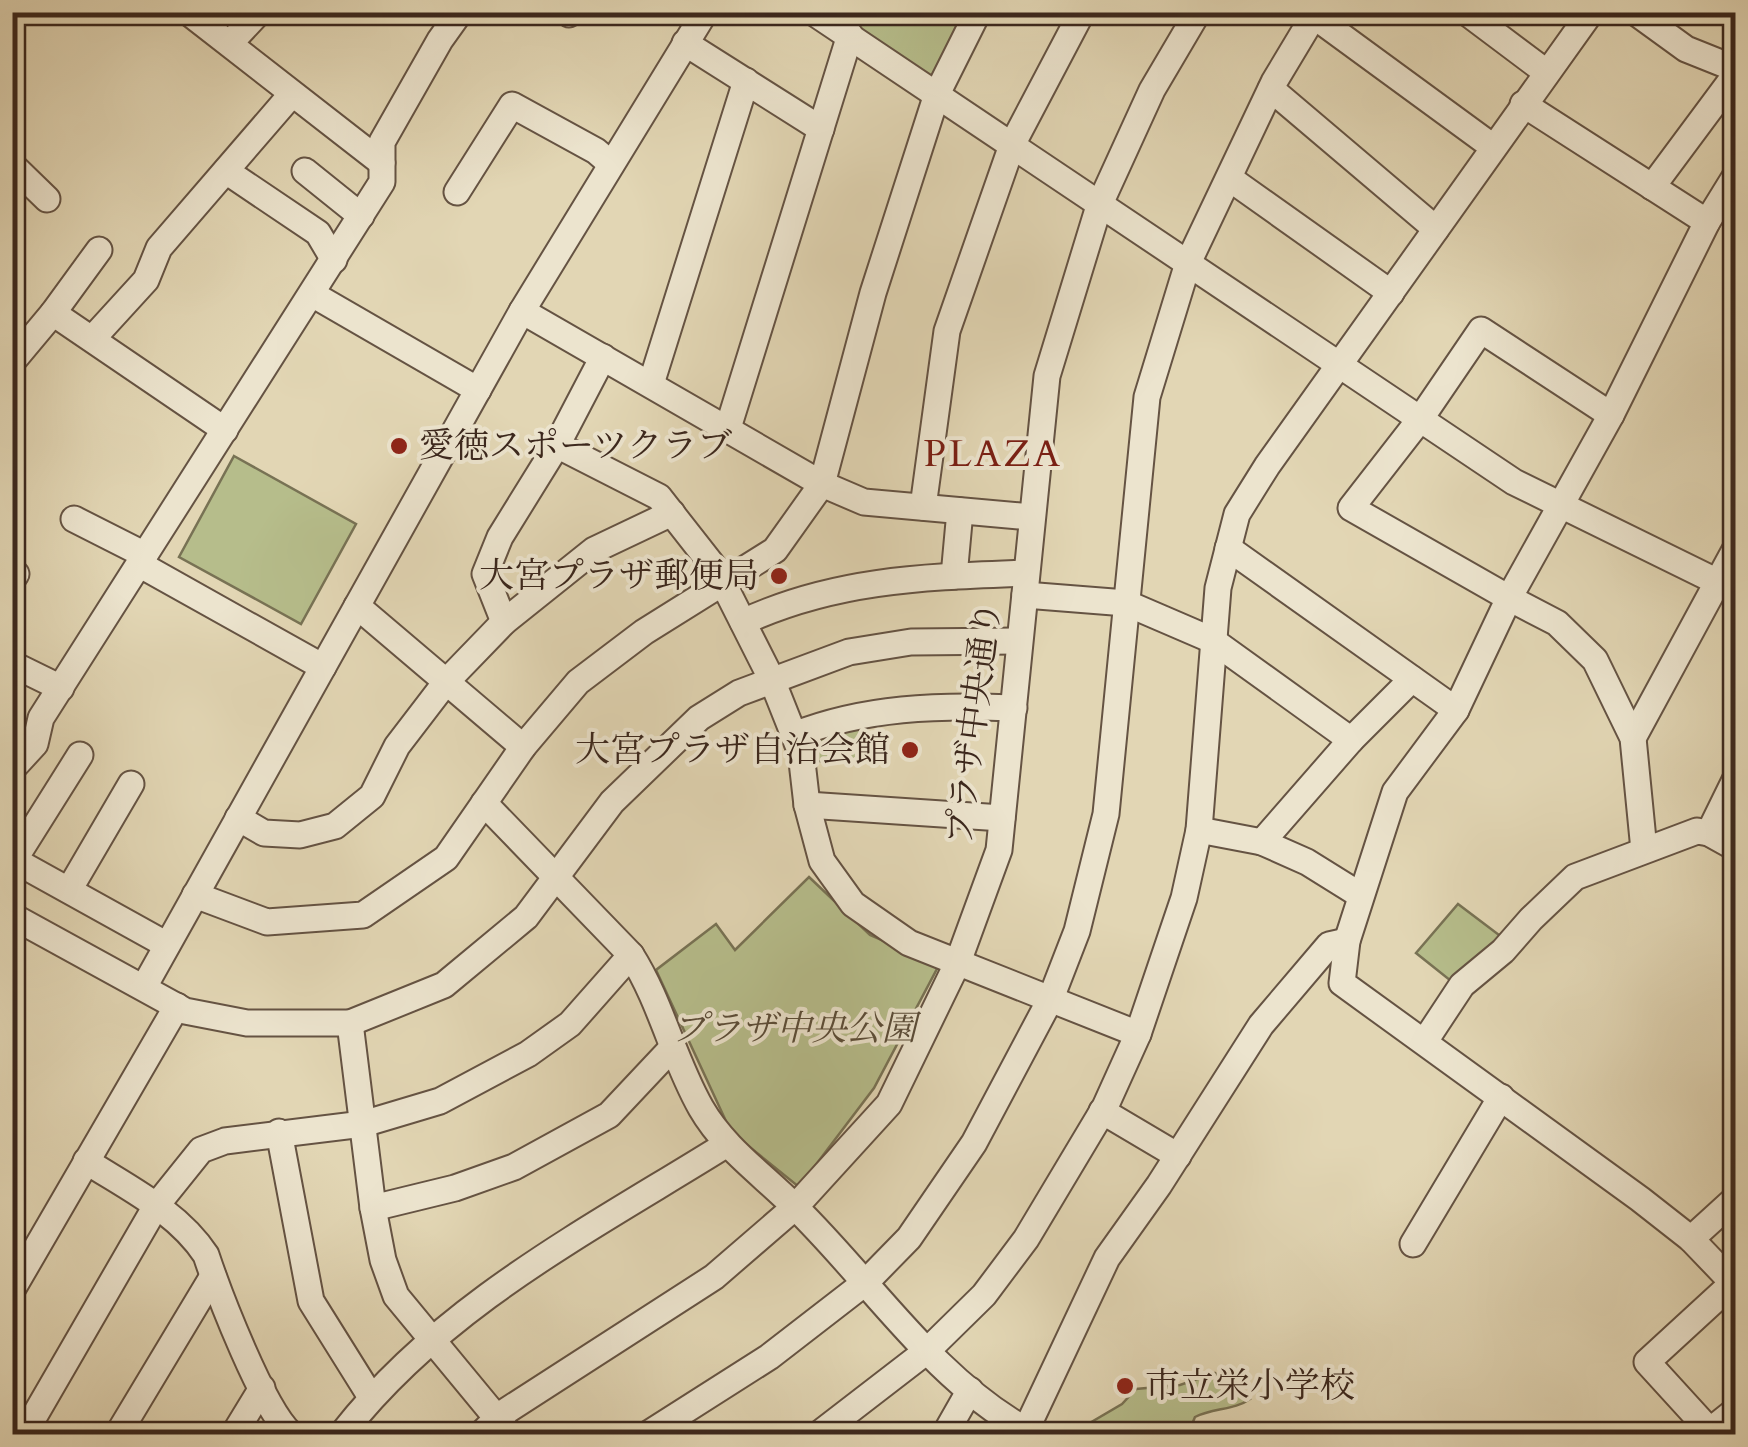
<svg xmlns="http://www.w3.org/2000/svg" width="1748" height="1447" viewBox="0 0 1748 1447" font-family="Cardo,'Noto Serif JP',serif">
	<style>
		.green { fill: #b6bd8b; stroke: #787254; stroke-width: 2.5 }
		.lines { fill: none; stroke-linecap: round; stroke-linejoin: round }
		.minor-casing { stroke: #655343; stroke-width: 29 }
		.minor { stroke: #ece4ce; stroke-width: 25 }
		.poi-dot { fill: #8f2418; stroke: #ece4ce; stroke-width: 4 }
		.labels { text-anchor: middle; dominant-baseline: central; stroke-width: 8; stroke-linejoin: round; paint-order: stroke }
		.poi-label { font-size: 35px; fill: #3b271d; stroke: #ece4ce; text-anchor: start }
		.street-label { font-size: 35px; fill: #3b271d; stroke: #ece4ce }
		.park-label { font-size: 35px; font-style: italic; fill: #5a4c38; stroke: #ece4ce }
		.neighbourhood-label { font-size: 38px; letter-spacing: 2.5px; fill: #7a1f14; stroke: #ece4ce }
	</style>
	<rect width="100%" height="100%" fill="#e2d6b4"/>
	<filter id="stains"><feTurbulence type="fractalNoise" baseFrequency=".002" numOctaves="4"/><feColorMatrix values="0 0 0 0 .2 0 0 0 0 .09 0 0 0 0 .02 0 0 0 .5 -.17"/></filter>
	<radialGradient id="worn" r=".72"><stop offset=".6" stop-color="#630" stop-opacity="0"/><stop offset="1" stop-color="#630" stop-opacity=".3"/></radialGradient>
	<g class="green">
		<path d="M 824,13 L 964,13 L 933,76 L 924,78 Z"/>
		<path d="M 234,456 L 356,524 L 301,624 L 179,557 Z"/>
		<path d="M 867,725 L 864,762 L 811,761 L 809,751 L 814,739 Z"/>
		<path d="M 809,877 L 870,935 L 939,965 L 874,1088 L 799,1187 L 731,1132 L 656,970 L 716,924 L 735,950 Z"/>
		<path d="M 1458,904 L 1503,938 L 1451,981 L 1416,953 Z"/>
		<path d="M 1215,1373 L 1250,1399 C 1235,1410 1213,1408 1195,1417 L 1188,1434 L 1071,1434 L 1122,1404 L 1136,1389 L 1180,1385 Z"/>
	</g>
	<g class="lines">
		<g class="minor-casing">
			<g id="minor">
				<path d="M 188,12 L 382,163"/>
				<path d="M 813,12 L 1514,482 L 1736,591"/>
				<path d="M 1466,12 L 1546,72"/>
				<path d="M 1635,12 L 1686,49 L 1736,69"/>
				<path d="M 569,14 L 570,12"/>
				<path d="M 1314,16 L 1493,147"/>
				<path d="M 230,43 L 259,12"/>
				<path d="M 685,43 L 821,129"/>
				<path d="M 1271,89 L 1436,229"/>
				<path d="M 1523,104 L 1707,222"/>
				<path d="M 12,165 L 47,199"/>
				<path d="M 226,171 L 318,233 L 334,260"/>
				<path d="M 305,171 L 361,216"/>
				<path d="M 1229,178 L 1391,293"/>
				<path d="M 1652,187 L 1736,74"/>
				<path d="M 457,192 L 512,105 L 596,151 L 611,164"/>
				<path d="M 312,294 L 478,390"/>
				<path d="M 522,311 L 822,484 L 864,502 L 1031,517"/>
				<path d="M 53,313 L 99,250"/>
				<path d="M 93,338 L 146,280 L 159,248 L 291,95"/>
				<path d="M 12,362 L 53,313 L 225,430"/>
				<path d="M 651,384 L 746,81"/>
				<path d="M 1611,415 L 1481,330 L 1421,418 L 1351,508 L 1509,598 L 1456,710 L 1395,792 L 1347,941 L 1342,983 L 1640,1199 L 1691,1239 L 1736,1286"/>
				<path d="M 728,428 L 850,35"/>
				<path d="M 557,445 L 659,497 L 717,571 L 772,680 L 801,753 L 807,805 L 822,861 L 853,904 L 909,943 L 1138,1034"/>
				<path d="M 923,507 L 947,331 L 1012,145 L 1082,12"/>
				<path d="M 74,519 L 145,555"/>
				<path d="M 1228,548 L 1456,710"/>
				<path d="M 139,564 L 323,667"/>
				<path d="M 954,576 L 960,511"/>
				<path d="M 12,580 L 16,574"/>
				<path d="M 1025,595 L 1126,603 L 1212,640 L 1351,740"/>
				<path d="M 357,606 L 523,747"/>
				<path d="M 504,622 L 485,574 L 500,537 L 557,445 L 603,357"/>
				<path d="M 743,622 C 836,579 926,577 1026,573"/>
				<path d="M 12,664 L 61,688"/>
				<path d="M 794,735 C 865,707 938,705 1014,708"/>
				<path d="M 1633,738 L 1736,548"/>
				<path d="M 12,769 L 35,744 L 41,718 L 382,182 L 382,142 L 440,40 L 460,12"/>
				<path d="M 484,803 L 631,955 C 661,1002 673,1059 701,1108 C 724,1148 762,1174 795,1207 C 870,1280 932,1377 1024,1429"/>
				<path d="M 807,805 L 1002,818"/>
				<path d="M 238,818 L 264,833 L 300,835 L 335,826 L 372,796 L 397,746 L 446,682 L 504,622 L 594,550 L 672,513"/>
				<path d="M 1199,830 L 1262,842 L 1307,862 L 1360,895"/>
				<path d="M 1709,833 L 1736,778"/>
				<path d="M 1262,842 L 1351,740 L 1412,679"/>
				<path d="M 1644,850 L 1633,738 L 1595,660 L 1557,623 L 1509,598 L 1611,415 L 1707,222 L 1736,175"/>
				<path d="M 12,859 L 167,945"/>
				<path d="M 14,860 L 80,755"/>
				<path d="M 69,890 L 131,784"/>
				<path d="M 195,895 L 267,922 L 363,915 L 446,858 L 523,747 L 578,682 L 644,632 L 775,550 L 822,484 L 873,293 L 937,94 L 978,12"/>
				<path d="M 12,916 L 185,1011 L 247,1023 L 350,1023 L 444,985 L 526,917 L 612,802 L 699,718 L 739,693 L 849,652 L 911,642 L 1019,641"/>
				<path d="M 144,987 L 522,311 L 705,12"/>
				<path d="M 350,1023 L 373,1208 L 383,1260 L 396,1296 L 510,1434"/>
				<path d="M 1425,1041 L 1462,985 L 1503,951 L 1531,919 L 1575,877 L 1697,831 L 1709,833 L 1736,848"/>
				<path d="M 1102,1111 L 1178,1156"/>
				<path d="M 279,1132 L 311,1301 L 371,1397"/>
				<path d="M 86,1161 C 128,1188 178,1212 206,1255 C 219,1294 263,1409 291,1434"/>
				<path d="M 373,1208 L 455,1188 L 514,1167 L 609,1115 L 672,1048"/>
				<path d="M 1691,1239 L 1736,1198"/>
				<path d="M 1413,1244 L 1501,1097"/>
				<path d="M 12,1290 L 177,1006"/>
				<path d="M 1710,1431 L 1647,1362 L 1733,1283"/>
				<path d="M 24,1434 L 156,1206 L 201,1150 L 225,1141 L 363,1124 L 440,1101 L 528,1054 L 570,1024 L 631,955"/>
				<path d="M 118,1434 L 213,1276"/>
				<path d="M 234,1434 L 262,1388"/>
				<path d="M 342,1434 C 442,1305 591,1229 727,1144"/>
				<path d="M 481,1434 L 503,1413 L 714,1277 L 795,1207 L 889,1104 L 958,962 L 999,850 L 1047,376 L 1099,206 L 1152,90 L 1198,12"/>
				<path d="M 648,1434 L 769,1357 L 866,1282 L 909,1238 L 974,1143 L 1051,998 L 1077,931 L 1106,814 L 1147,397 L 1188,263 L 1274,82 L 1316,12"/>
				<path d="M 819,1434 L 928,1350 L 984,1295 L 1026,1239 L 1105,1107 L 1138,1034 L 1184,898 L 1199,830 L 1218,588 L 1237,514 L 1267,466 L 1591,12"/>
				<path d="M 945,1434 L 970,1390"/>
				<path d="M 1024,1434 L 1107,1258 L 1159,1185 L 1261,1025 L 1329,945 L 1347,941"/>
				<path d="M 1706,1434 L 1736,1410"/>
			</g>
		</g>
		<use href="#minor" class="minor"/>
	</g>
	<g class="poi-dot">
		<circle cx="399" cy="446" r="10"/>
		<circle cx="779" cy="576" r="10"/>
		<circle cx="910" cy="750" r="10"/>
		<circle cx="1125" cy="1386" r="10"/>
	</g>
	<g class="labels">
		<g class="poi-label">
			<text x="419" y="446">愛徳スポーツクラブ</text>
			<text x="759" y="576" text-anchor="end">大宮プラザ郵便局</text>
			<text x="890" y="750" text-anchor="end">大宮プラザ自治会館</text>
			<text x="1145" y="1386">市立栄小学校</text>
		</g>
		<g class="street-label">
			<text transform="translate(974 723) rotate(-83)">プラザ中央通り</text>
		</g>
		<g class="park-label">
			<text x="794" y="1029">プラザ中央公園</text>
		</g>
		<g class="neighbourhood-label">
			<text x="993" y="454">PLAZA</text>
		</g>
	</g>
	<rect width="1748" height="1447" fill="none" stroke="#e2d6b4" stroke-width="50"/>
	<rect x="15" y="15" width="1718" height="1417" fill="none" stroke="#3b271d" stroke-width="5"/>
	<rect x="25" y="25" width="1698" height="1397" fill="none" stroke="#3b271d" stroke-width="2.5"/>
	<rect width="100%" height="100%" filter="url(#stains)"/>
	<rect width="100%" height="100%" fill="url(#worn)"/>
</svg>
